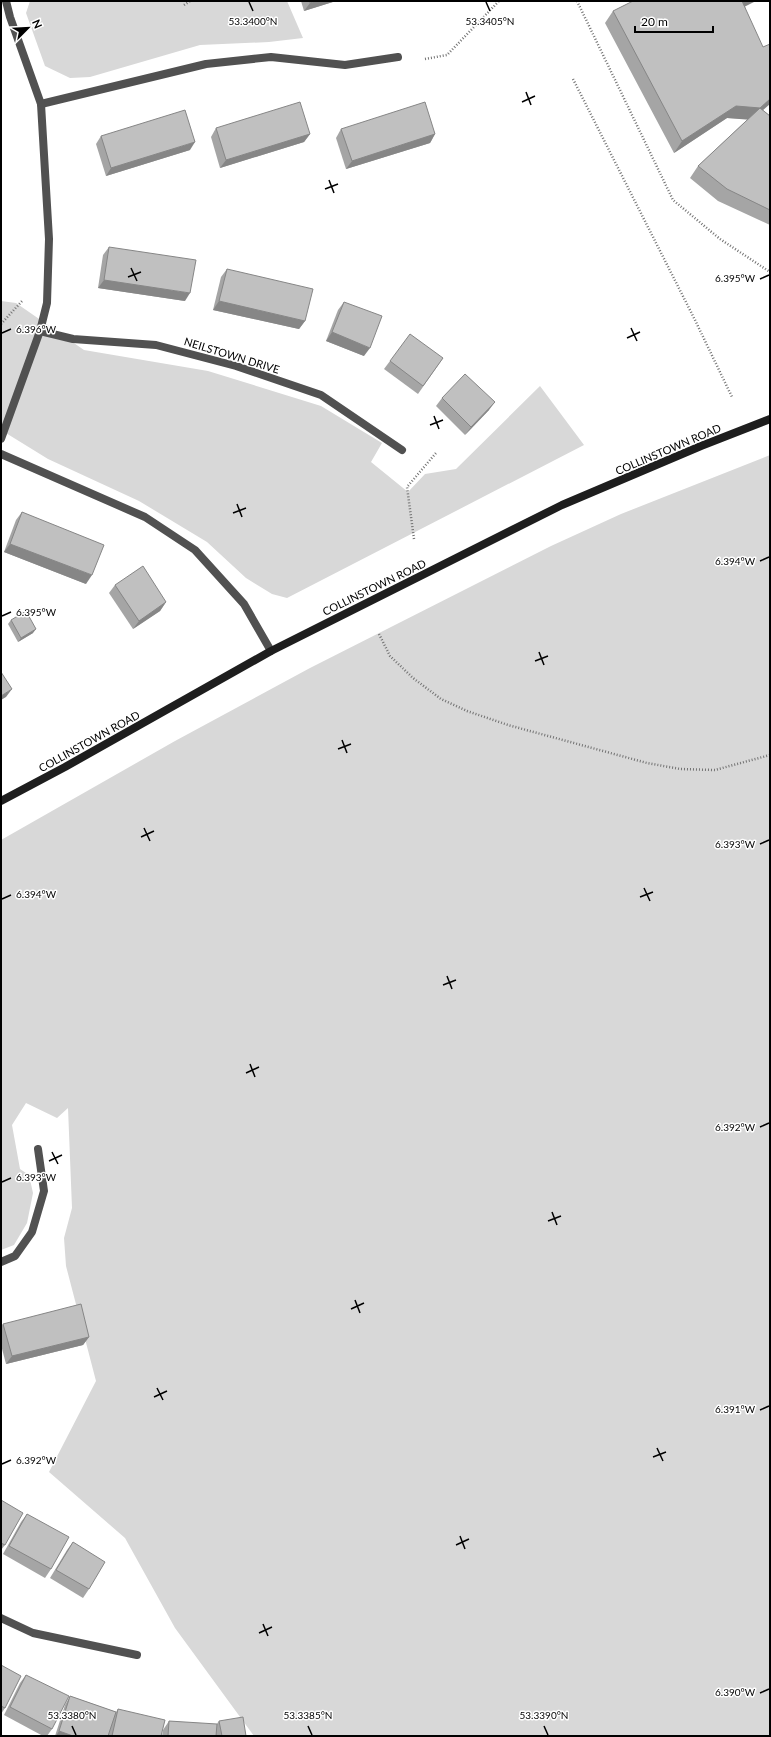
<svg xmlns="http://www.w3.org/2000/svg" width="771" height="1737" viewBox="0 0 771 1737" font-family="Lato,sans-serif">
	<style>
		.green { fill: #d8d8d8 }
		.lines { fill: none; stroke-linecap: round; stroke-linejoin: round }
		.path { stroke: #737373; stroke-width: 2.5; stroke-dasharray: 1 2; stroke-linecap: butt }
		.street { stroke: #515151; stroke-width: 8 }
		.secondary { stroke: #1e1e1e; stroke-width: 8 }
		.wall { fill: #a5a5a5 }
		.shaded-wall { fill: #868686 }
		.building { fill: #c0c0c0; stroke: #868686 }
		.ticks { fill: none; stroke: #000; stroke-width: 1.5 }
		.labels { text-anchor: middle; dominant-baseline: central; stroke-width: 3; stroke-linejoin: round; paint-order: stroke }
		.street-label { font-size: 11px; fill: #000; stroke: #fff }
		.ticks-label { font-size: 10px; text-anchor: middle; fill: #000; stroke: #fff; stroke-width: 3; stroke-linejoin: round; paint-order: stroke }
	</style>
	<rect width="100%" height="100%" fill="#fff"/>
	<g class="green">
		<path d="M 30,1 L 287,1 L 303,38 L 269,42 L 200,45 L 90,77 L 70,78 L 45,66 L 26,13 Z"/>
		<path d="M 1,301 L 16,303 L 84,350 L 208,371 L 321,406 L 382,443 L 371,462 L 408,492 L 425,474 L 456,469 L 540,386 L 584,445 L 287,598 L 272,594 L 246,578 L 207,542 L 139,501 L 48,459 L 1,430 Z"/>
		<path d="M 770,455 L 770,1736 L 254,1736 L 175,1628 L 125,1538 L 49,1472 L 96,1381 L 66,1266 L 64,1238 L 72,1208 L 68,1108 L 57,1118 L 26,1103 L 12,1125 L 20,1169 L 29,1175 L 33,1193 L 27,1223 L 14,1245 L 1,1250 L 1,840 L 175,741 L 310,668 L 551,546 L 621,514 Z"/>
	</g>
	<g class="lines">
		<g class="path">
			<path d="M 577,1 L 673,200 L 720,239 L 770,272"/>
			<path d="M 184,5 L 190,1"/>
			<path d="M 425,59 L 447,55 L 499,1"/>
			<path d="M 573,79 L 694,318 L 732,397"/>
			<path d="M 1,324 L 23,300"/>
			<path d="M 414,539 L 407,487 L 436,453"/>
			<path d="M 379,634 L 390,656 L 413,678 L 441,699 L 467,711 L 508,725 L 647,763 L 680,769 L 715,770 L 770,755"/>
		</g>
		<g class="street">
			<path d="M 41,104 L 206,64 L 271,57 L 345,65 L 398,57"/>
			<path d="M 40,331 L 73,339 L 156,345 L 236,366 L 321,395 L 402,450"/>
			<path d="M 1,439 L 40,331 L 47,303 L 49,239 L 41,104 L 10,17 L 6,1"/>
			<path d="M 1,454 L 145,517 L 195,550 L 244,604 L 271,651"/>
			<path d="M 1,1262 L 15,1256 L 32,1232 L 44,1191 L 38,1149"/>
			<path d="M 1,1618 L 33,1633 L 137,1655"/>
		</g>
		<path class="secondary" d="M 1,801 L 65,767 L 271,651 L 562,505 L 701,446 L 770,419"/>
	</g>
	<g class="wall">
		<path d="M 301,1 L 336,1 L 304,11 Z"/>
		<path d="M 745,6 L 763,110 L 770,116 L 770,225 L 718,201 L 690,178 L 698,166 L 748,119 L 727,118 L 674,153 L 605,23 L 613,11 Z"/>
		<path d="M 216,128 L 310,134 L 304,142 L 220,168 L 211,137 Z"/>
		<path d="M 341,129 L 435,134 L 430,143 L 346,169 L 336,138 Z"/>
		<path d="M 101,136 L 190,150 L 106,176 L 96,144 Z"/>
		<path d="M 109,247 L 185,301 L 98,288 L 103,255 Z"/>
		<path d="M 227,269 L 305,321 L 299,329 L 213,310 L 221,277 Z"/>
		<path d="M 344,302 L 364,356 L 326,341 L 338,310 Z"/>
		<path d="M 443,358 L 418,394 L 384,369 L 390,361 Z"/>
		<path d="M 442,398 L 489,410 L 465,435 L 436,406 Z"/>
		<path d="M 22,512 L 86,584 L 4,552 L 16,520 Z"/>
		<path d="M 115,585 L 166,602 L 160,611 L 133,629 L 109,593 Z"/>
		<path d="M 11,620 L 33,633 L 18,642 L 8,624 Z"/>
		<path d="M 3,1324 L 89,1337 L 83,1345 L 6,1364 L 1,1345 L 1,1327 Z"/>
		<path d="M 1,1500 L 5,1545 L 1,1550 Z"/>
		<path d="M 27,1514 L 51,1569 L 45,1578 L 3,1554 L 21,1522 Z"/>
		<path d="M 73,1542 L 89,1589 L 83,1598 L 50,1578 L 67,1550 Z"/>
		<path d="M 1,1665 L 5,1708 L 1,1714 Z"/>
		<path d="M 26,1675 L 52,1729 L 47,1736 L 43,1736 L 4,1715 L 20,1683 Z"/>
		<path d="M 70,1696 L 116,1712 L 118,1709 L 161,1736 L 55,1736 L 65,1705 Z"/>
		<path d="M 169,1721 L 216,1725 L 219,1721 L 246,1736 L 162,1736 L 163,1730 Z"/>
	</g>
	<g class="shaded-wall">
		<path d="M 316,1 L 336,1 L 304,11 L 310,3 Z"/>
		<path d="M 741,1 L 756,1 L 734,12 Z"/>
		<path d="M 770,99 L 770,104 L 752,120 L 727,118 L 674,153 L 682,141 L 736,106 Z"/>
		<path d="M 310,134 L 304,142 L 220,168 L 226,160 Z"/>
		<path d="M 435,134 L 430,143 L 346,169 L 352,161 Z"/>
		<path d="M 195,142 L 190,150 L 106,176 L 111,168 Z"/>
		<path d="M 104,280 L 190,293 L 185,301 L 98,288 Z"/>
		<path d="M 219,301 L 305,321 L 299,329 L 213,310 Z"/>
		<path d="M 332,332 L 370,348 L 364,356 L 326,341 Z"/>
		<path d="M 495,402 L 489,410 L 465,435 L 471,427 Z"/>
		<path d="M 10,544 L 92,575 L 86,584 L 4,552 Z"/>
		<path d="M 166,602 L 160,611 L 133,629 L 139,621 Z"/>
		<path d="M 36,629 L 33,633 L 18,642 L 21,638 Z"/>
		<path d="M 12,689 L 6,697 L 1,700 L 1,696 Z"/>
		<path d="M 89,1337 L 83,1345 L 6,1364 L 12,1356 Z"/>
		<path d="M 59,1731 L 73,1736 L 56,1736 Z"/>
	</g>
	<g class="building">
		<path d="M 310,1 L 316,1 L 310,3 Z"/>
		<path d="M 633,1 L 742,1 L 763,47 L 770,44 L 770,99 L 760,108 L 736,106 L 682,141 L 613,11 Z"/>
		<path d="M 300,102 L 310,134 L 226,160 L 216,128 Z"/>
		<path d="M 425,102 L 435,134 L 352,161 L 341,129 Z"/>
		<path d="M 760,108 L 770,116 L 770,210 L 727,189 L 698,166 Z"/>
		<path d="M 185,110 L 195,142 L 111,168 L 101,136 Z"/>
		<path d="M 109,247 L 196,260 L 190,293 L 104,280 Z"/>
		<path d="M 227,269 L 313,289 L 305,321 L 219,301 Z"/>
		<path d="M 344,302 L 382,316 L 370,348 L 332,332 Z"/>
		<path d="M 410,334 L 443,358 L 423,386 L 390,361 Z"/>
		<path d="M 465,374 L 495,402 L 471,427 L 442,398 Z"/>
		<path d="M 22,512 L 104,545 L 92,575 L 10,544 Z"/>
		<path d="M 143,566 L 166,602 L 139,621 L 115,585 Z"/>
		<path d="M 26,611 L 36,629 L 21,638 L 11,620 Z"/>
		<path d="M 1,672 L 12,689 L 1,696 Z"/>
		<path d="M 81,1304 L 89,1337 L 12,1356 L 3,1324 Z"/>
		<path d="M 1,1500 L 23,1513 L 5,1545 L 1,1543 Z"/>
		<path d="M 27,1514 L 69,1537 L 51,1569 L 9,1546 Z"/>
		<path d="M 73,1542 L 105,1562 L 89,1589 L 56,1570 Z"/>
		<path d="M 1,1665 L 21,1676 L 5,1708 L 1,1706 Z"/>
		<path d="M 26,1675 L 69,1696 L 52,1729 L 10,1707 Z"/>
		<path d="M 70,1696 L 116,1712 L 108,1736 L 73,1736 L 59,1731 Z"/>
		<path d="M 118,1709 L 165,1720 L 161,1736 L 112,1736 Z"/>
		<path d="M 243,1717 L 246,1736 L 222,1736 L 219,1721 Z"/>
		<path d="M 169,1721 L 217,1724 L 216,1736 L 168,1736 Z"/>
	</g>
	<path class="ticks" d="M 249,2 L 253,11M 486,2 L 490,11M 526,92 L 531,105M 522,102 L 535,96M 329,180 L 334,193M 325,189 L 338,184M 131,268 L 137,281M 128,277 L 141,272M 760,279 L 769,275M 631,328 L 637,341M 2,333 L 11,329M 627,338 L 640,332M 434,416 L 439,429M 430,425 L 443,420M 237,504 L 242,517M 233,513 L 246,508M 760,561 L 769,557M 2,616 L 11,612M 539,652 L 544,665M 535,661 L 548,656M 342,740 L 347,753M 338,749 L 351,744M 144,828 L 150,841M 141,837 L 154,831M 760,844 L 769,840M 644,888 L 650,901M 640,897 L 653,892M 2,899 L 11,895M 447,976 L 452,989M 443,985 L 456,980M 250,1064 L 255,1077M 246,1073 L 259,1067M 760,1127 L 769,1123M 52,1152 L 58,1164M 49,1161 L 62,1155M 2,1182 L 11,1178M 552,1212 L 557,1225M 548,1221 L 561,1216M 355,1300 L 360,1313M 351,1309 L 364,1303M 157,1388 L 163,1400M 154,1397 L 167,1391M 760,1410 L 769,1406M 657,1448 L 663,1461M 653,1457 L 666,1452M 2,1464 L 11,1460M 460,1536 L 465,1549M 456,1545 L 469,1539M 263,1624 L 268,1636M 259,1633 L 272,1627M 760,1693 L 769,1689M 72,1726 L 76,1735M 308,1726 L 312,1735M 544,1726 L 548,1735"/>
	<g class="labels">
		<g class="street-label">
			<text transform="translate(232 355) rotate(17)">NEILSTOWN DRIVE</text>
			<text transform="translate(668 449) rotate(-23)">COLLINSTOWN ROAD</text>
			<text transform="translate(374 587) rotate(-26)">COLLINSTOWN ROAD</text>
			<text transform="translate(89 741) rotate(-29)">COLLINSTOWN ROAD</text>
		</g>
	</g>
	<g class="ticks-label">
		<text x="253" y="25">53.3400°N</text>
		<text x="490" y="25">53.3405°N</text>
		<text x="735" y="282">6.395°W</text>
		<text x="36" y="333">6.396°W</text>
		<text x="735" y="565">6.394°W</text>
		<text x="36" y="616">6.395°W</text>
		<text x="735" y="848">6.393°W</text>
		<text x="36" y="898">6.394°W</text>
		<text x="735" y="1131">6.392°W</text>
		<text x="36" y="1181">6.393°W</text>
		<text x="735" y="1413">6.391°W</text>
		<text x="36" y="1464">6.392°W</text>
		<text x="735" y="1696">6.390°W</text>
		<text x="72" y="1719">53.3380°N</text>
		<text x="308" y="1719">53.3385°N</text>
		<text x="544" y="1719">53.3390°N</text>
	</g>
	<rect width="771" height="1737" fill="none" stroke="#000000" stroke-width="4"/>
	<g transform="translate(28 28) rotate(66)" stroke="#ffffff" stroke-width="3" paint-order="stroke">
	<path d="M0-3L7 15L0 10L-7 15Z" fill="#000000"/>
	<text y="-6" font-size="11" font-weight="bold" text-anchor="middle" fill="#000000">N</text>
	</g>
	<path d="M635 26v6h78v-6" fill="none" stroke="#000000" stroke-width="2"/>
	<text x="641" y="26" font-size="12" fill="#000000" stroke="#ffffff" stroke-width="3" paint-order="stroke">20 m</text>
</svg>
